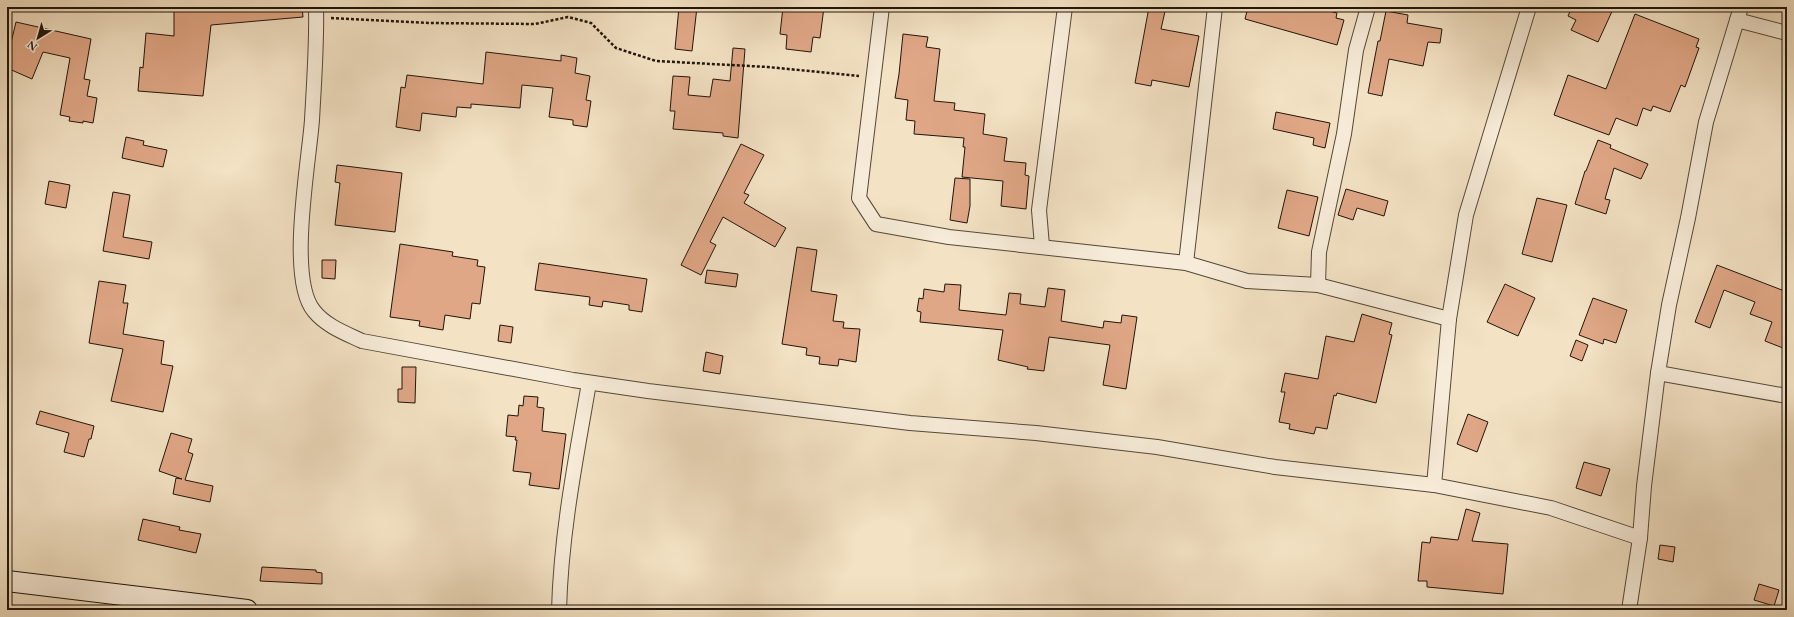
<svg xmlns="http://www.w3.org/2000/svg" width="1794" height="617" viewBox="0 0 1794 617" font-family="'EB Garamond',serif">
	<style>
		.building { fill: #e0a786; stroke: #20150a }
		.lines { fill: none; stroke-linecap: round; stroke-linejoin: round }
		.street-casing { stroke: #554838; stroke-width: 16 }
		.secondary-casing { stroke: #20150a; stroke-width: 22 }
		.path { stroke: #20150a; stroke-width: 2.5; stroke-dasharray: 3 2; stroke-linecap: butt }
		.street { stroke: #f7ecd9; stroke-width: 14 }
		.secondary { stroke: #f7ecd9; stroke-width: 20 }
	</style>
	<rect width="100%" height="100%" fill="#f3e2c4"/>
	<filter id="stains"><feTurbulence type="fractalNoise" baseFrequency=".005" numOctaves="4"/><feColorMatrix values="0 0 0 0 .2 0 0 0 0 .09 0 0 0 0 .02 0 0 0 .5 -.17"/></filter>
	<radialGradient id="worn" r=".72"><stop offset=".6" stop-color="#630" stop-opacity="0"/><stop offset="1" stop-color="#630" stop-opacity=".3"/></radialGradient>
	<g class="building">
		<path d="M 174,7 L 302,7 L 303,17 L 211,25 L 203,96 L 138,91 L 140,67 L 143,68 L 146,33 L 174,36 Z"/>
		<path d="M 679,7 L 697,7 L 692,51 L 675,49 Z"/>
		<path d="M 783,7 L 824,7 L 820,38 L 813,37 L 811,52 L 786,49 L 787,35 L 780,34 Z"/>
		<path d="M 1149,7 L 1166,7 L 1161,29 L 1199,36 L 1189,87 L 1152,80 L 1151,86 L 1135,83 Z"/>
		<path d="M 1248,7 L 1297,7 L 1310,10 L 1311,7 L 1314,7 L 1337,13 L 1336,18 L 1344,20 L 1337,45 L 1245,19 Z"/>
		<path d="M 1572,7 L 1614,7 L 1598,42 L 1571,30 L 1576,20 L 1568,16 Z"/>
		<path d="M 1386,11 L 1408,15 L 1407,23 L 1442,29 L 1440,43 L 1428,42 L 1423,66 L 1389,59 L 1382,96 L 1368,93 L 1378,41 L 1380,41 Z"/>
		<path d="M 1635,14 L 1699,39 L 1696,47 L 1699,48 L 1685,87 L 1681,85 L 1670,112 L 1653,106 L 1651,111 L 1643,108 L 1637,126 L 1616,118 L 1609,135 L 1554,115 L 1568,75 L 1606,89 Z"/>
		<path d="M 16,22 L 91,39 L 84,79 L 90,80 L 87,96 L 97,98 L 93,123 L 83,121 L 83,123 L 69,121 L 70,117 L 60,115 L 70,58 L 43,52 L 32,79 L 7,68 L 7,50 L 9,51 Z"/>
		<path d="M 903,34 L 928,37 L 926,47 L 940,49 L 934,101 L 955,103 L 954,110 L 985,114 L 983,134 L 1007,138 L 1004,161 L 1026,163 L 1025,175 L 1029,176 L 1026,209 L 1001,206 L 1003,181 L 962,177 L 965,147 L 963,147 L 964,138 L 914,134 L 915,121 L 906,120 L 908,100 L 895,98 L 899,74 Z"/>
		<path d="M 733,48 L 745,49 L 738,138 L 723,136 L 723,133 L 673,129 L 675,111 L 670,111 L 673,76 L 690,77 L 688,95 L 710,97 L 713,79 L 730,81 Z"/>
		<path d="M 486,52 L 561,61 L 561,55 L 577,58 L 575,73 L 590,76 L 586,100 L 591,101 L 587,127 L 573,125 L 573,120 L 549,117 L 553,88 L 522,85 L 520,108 L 471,104 L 471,108 L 457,107 L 456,117 L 422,113 L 420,131 L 396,127 L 401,87 L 405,88 L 407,75 L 483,84 Z"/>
		<path d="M 1276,112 L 1330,123 L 1325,148 L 1313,145 L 1314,138 L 1273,129 Z"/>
		<path d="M 126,137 L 144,141 L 143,145 L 167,150 L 163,167 L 122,158 Z"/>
		<path d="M 1598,140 L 1611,145 L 1610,148 L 1648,164 L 1641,179 L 1614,168 L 1605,199 L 1610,200 L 1606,214 L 1575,204 L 1585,171 L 1586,171 Z"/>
		<path d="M 741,144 L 764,155 L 744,193 L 749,195 L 744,203 L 786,228 L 775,247 L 723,217 L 710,242 L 716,245 L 701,275 L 681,265 Z"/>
		<path d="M 337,165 L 402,173 L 395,232 L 335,225 L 340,183 L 335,182 Z"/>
		<path d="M 955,178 L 970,179 L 970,206 L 967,223 L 950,220 Z"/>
		<path d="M 49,181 L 70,185 L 66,208 L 45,204 Z"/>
		<path d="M 1346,189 L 1388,201 L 1384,216 L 1357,208 L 1353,220 L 1338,215 Z"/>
		<path d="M 1287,190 L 1318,197 L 1309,236 L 1278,228 Z"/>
		<path d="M 113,192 L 130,195 L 123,237 L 152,242 L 149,259 L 103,251 Z"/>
		<path d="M 1537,198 L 1567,205 L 1552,262 L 1522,254 Z"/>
		<path d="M 400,244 L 453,252 L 452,256 L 478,260 L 477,266 L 485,267 L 480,304 L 472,303 L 470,319 L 445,315 L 443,330 L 419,326 L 420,321 L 390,317 Z"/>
		<path d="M 797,247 L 817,250 L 811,291 L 837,295 L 833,321 L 844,322 L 843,328 L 860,329 L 856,362 L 839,359 L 838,366 L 819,364 L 820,357 L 806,355 L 807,348 L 782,344 Z"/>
		<path d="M 322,260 L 336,260 L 335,279 L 322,278 Z"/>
		<path d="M 539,263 L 647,279 L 642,312 L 629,310 L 629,305 L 603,301 L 602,307 L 589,305 L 590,297 L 535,290 Z"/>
		<path d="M 1717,265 L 1787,292 L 1787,338 L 1783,348 L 1765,341 L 1772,322 L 1750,314 L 1755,302 L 1724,290 L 1710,328 L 1695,322 Z"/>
		<path d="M 707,270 L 738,274 L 736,287 L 705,283 Z"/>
		<path d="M 99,281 L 126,285 L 123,303 L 128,303 L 123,334 L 164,341 L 161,364 L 173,366 L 163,412 L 111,401 L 123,349 L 89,343 Z"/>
		<path d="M 945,284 L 961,285 L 959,310 L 1006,315 L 1009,293 L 1021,294 L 1020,304 L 1045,307 L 1048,288 L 1065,290 L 1061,321 L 1103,328 L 1104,321 L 1121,323 L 1122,315 L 1137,317 L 1126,389 L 1103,385 L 1110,345 L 1049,337 L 1044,371 L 1027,369 L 1028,367 L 998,360 L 1003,330 L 920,322 L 921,312 L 917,311 L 919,298 L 923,299 L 924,289 L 944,292 Z"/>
		<path d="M 1505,284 L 1535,298 L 1518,336 L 1487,322 Z"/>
		<path d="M 1593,298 L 1627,310 L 1616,343 L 1604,339 L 1603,344 L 1579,335 Z"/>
		<path d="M 1362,314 L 1392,323 L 1389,334 L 1392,335 L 1376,403 L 1337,393 L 1336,396 L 1334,395 L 1327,429 L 1316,427 L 1314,434 L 1289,429 L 1290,424 L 1279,422 L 1285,392 L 1281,392 L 1285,373 L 1318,379 L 1326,336 L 1354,342 Z"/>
		<path d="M 500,325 L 513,327 L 511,343 L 498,341 Z"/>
		<path d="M 1576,340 L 1588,345 L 1582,361 L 1570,356 Z"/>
		<path d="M 706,352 L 723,356 L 720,374 L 703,371 Z"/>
		<path d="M 402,367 L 416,367 L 415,403 L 398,402 L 398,389 L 402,389 Z"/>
		<path d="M 524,396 L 538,397 L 537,407 L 544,408 L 542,431 L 566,434 L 559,489 L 529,485 L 531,473 L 513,471 L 517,440 L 515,440 L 516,437 L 506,436 L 508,415 L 518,416 L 519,405 L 523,406 Z"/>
		<path d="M 40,411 L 94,426 L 91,439 L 89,439 L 84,457 L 64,452 L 69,433 L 36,424 Z"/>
		<path d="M 1468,414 L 1488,422 L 1477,452 L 1457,444 Z"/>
		<path d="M 171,433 L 192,439 L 188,452 L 193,454 L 185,480 L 213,486 L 210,502 L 173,494 L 176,478 L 182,479 L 159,471 Z"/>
		<path d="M 1584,462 L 1610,469 L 1601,496 L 1576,488 Z"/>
		<path d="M 1466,509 L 1480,513 L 1472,541 L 1508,544 L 1503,594 L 1427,587 L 1427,581 L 1418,581 L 1422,542 L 1430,543 L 1431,537 L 1458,540 Z"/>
		<path d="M 143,519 L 180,527 L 179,530 L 201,534 L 196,553 L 138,540 Z"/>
		<path d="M 1660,545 L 1675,547 L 1673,562 L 1658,559 Z"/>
		<path d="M 262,567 L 316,570 L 316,572 L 322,573 L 322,584 L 260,581 Z"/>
		<path d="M 1759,584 L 1779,590 L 1774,606 L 1754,600 Z"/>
	</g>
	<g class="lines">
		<g class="street-casing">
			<g id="street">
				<path d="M 316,7 C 317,44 314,82 312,120 C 309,162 287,279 314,311 C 326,326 345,333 362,341 L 573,380 L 648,391 L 910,423 L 1036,433 L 1157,447 L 1275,467 L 1434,485 L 1551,508 L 1640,538"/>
				<path d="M 882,7 L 859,198 L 876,224 L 949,237 L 1186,263 L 1247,281 L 1318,285 L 1449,319"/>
				<path d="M 1737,20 L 1787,33"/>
				<path d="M 1042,246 L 1039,210 L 1065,7"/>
				<path d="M 1186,263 L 1215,7"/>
				<path d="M 1318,285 L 1319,252 L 1344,134 L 1356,50 L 1368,7"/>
				<path d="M 1658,373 L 1787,396"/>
				<path d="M 1434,485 L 1449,319 L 1466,215 L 1529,7"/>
				<path d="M 559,610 C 561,533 576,458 589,383"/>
				<path d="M 1629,610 L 1640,538 L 1644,486 L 1658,373 L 1669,305 L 1688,218 L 1706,122 L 1741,7"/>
			</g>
		</g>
		<g class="secondary-casing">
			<path id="secondary" d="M 7,581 L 247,610"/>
		</g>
		<path class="path" d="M 331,18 L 429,23 L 535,24 L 568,17 L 591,23 L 616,48 L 656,61 L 768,67 L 859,76"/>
		<use href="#street" class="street"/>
		<use href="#secondary" class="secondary"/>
	</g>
	<rect width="1794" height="617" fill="none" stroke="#f3e2c4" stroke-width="24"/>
	<rect x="8" y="8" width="1778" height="601" fill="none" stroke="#20150a" stroke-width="2"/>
	<rect x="12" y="12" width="1770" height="593" fill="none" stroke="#20150a"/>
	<g transform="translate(38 38) rotate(217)" stroke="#f7ecd9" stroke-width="3" paint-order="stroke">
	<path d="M0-3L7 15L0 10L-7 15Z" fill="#20150a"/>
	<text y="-6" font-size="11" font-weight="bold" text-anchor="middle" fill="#20150a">N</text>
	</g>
	<rect width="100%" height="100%" filter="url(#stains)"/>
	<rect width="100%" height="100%" fill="url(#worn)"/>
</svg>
